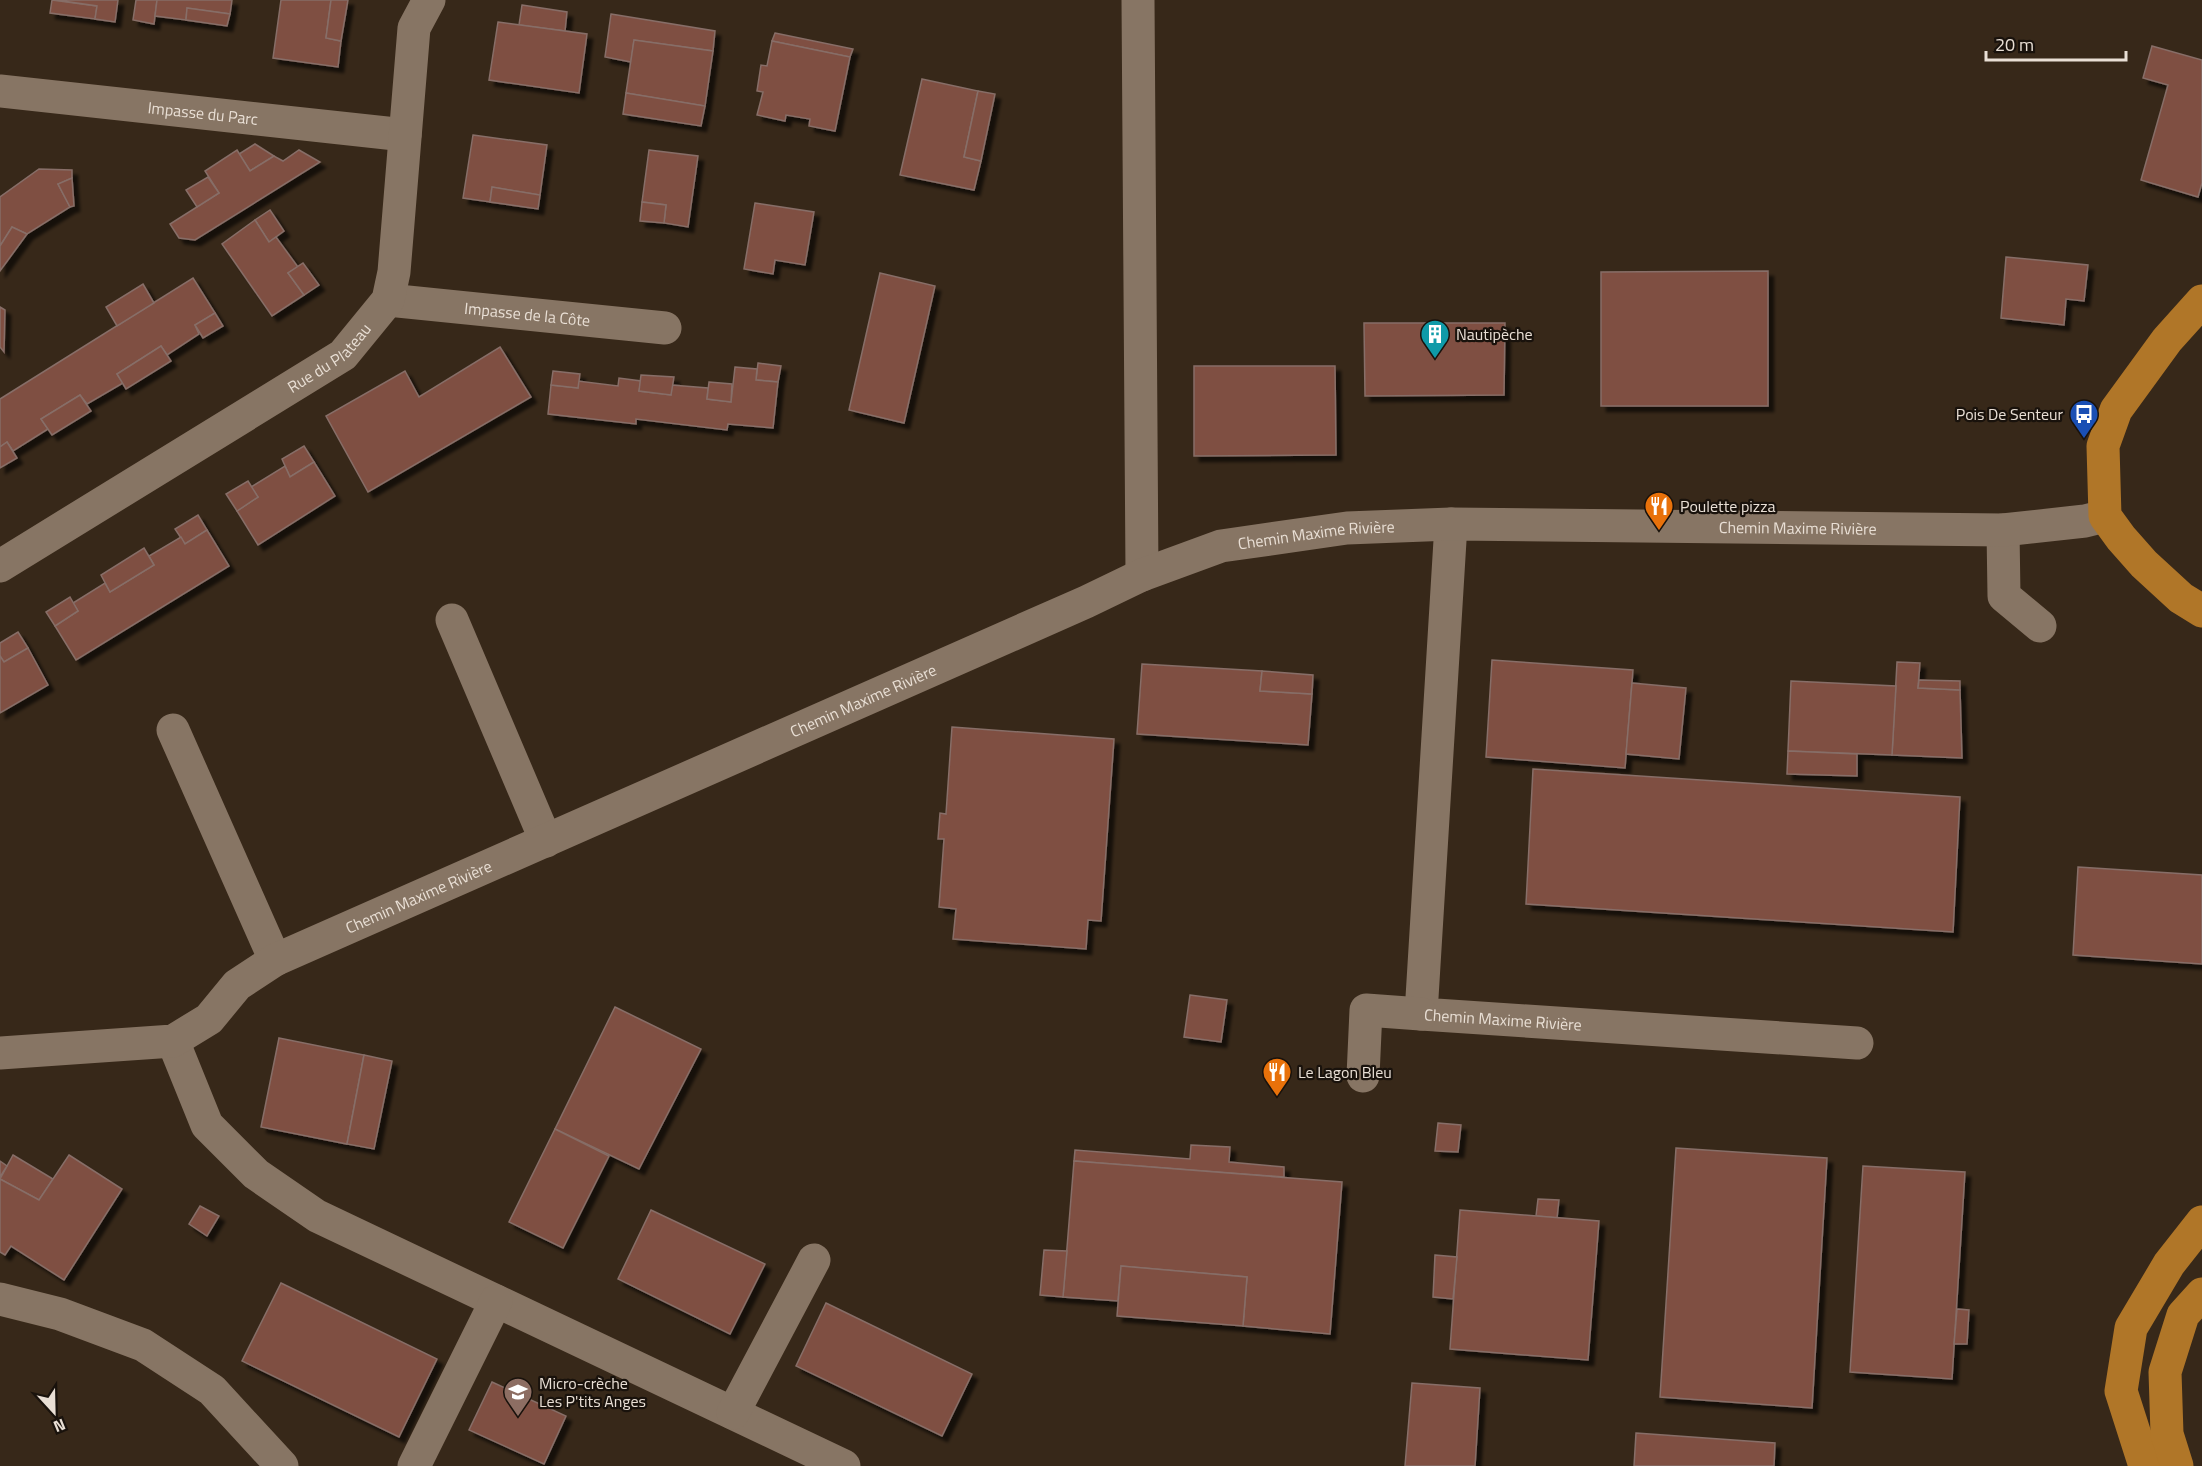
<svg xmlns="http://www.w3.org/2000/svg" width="2202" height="1466" viewBox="0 0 2202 1466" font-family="'Titillium Web',sans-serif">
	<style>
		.building { fill: #7f4f43; stroke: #876e67; stroke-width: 1.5; filter: url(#shadow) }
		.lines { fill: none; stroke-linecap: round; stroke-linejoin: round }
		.minor { stroke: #877564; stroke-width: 33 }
		.major { stroke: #b07628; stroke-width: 33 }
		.labels { text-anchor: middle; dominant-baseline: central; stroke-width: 4.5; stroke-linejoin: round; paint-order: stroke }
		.street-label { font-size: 16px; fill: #e9dfd5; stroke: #19120c }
		.poi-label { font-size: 16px; fill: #e9dfd5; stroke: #19120c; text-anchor: start }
	</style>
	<defs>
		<filter id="shadow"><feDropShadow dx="5.5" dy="5.5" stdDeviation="1.5" flood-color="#0009"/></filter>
	</defs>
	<rect width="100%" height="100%" fill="#372819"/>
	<g class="building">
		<path d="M 52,0 L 97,6 L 95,19 L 50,13 Z"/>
		<path d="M 56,0 L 118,0 L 115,22 L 95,19 L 97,6 Z"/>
		<path d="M 136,0 L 157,0 L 154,24 L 133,20 Z"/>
		<path d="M 157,0 L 232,0 L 230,14 L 187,8 L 186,20 L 155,16 Z"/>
		<path d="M 281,0 L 331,0 L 326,38 L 341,41 L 338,67 L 273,58 Z"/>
		<path d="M 331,0 L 348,0 L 341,41 L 326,38 Z"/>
		<path d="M 522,5 L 567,12 L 565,31 L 519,25 Z"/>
		<path d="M 187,8 L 230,14 L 227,26 L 186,20 Z"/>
		<path d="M 611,14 L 715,31 L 713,51 L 634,40 L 631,62 L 605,57 Z"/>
		<path d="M 498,22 L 587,34 L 579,93 L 489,80 Z"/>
		<path d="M 775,33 L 853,49 L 850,57 L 772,41 Z"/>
		<path d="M 634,40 L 713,51 L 705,106 L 626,93 Z"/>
		<path d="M 772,41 L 850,57 L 835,131 L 809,126 L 810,119 L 786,115 L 785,121 L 757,115 L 763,92 L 757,91 L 761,65 L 767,66 Z"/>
		<path d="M 2152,46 L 2202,60 L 2202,183 L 2198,197 L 2141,180 L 2168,85 L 2143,78 Z"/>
		<path d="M 922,79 L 978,91 L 964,157 L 981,161 L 974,190 L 900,175 Z"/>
		<path d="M 978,91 L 995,94 L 981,161 L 964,157 Z"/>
		<path d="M 626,93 L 705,106 L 701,126 L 623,114 Z"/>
		<path d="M 473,135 L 547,145 L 540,195 L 492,187 L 490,202 L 463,198 Z"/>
		<path d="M 255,144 L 274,156 L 250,171 L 239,154 Z"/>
		<path d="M 237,150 L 250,171 L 274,156 L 283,161 L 299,150 L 320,162 L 195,240 L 179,238 L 170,224 L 219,193 L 205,171 Z"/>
		<path d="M 649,150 L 698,156 L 688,227 L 664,223 L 666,205 L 642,202 Z"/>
		<path d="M 39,169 L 72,170 L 72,178 L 58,184 L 70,207 L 27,234 L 12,227 L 0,246 L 0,197 Z"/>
		<path d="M 208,177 L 219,193 L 197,207 L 186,190 Z"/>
		<path d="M 72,178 L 74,206 L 70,207 L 58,184 Z"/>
		<path d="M 492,187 L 540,195 L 538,209 L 490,202 Z"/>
		<path d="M 642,202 L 666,205 L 664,223 L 640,221 Z"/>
		<path d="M 755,203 L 814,212 L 805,265 L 775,260 L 773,274 L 744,269 Z"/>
		<path d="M 270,210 L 284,231 L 269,242 L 255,220 Z"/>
		<path d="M 255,220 L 269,242 L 276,237 L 298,267 L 288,273 L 304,295 L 272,316 L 222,244 Z"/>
		<path d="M 12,227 L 27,234 L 0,271 L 0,246 Z"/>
		<path d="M 2006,257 L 2088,265 L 2084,301 L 2066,299 L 2064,325 L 2001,318 Z"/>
		<path d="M 303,263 L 319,285 L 304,295 L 288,273 Z"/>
		<path d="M 1768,271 L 1768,406 L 1601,406 L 1601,272 Z"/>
		<path d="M 880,273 L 935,286 L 904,423 L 849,410 Z"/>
		<path d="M 193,278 L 215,313 L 195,325 L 199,334 L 167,355 L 161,346 L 117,374 L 123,383 L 87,404 L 80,395 L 41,419 L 48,429 L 13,451 L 7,442 L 0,447 L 0,399 Z"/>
		<path d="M 143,284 L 154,303 L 117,326 L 106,307 Z"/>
		<path d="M 0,307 L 5,310 L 4,352 L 0,347 Z"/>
		<path d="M 215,313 L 223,326 L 203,338 L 195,325 Z"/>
		<path d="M 1364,323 L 1505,323 L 1504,395 L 1365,396 Z"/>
		<path d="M 161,346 L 171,361 L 126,389 L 117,374 Z"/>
		<path d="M 500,347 L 531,397 L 368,492 L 326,416 L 405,371 L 419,397 Z"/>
		<path d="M 758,363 L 781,366 L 778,382 L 756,380 Z"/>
		<path d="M 1194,366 L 1335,366 L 1336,455 L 1194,456 Z"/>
		<path d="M 735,367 L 757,369 L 756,380 L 778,382 L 773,428 L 728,424 L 727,430 L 636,419 L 636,424 L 548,414 L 551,385 L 578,388 L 578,381 L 618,386 L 619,378 L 641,381 L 639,391 L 671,395 L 672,385 L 708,388 L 707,399 L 731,402 Z"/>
		<path d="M 553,371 L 580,374 L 578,388 L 551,385 Z"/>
		<path d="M 641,375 L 674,377 L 671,395 L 639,391 Z"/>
		<path d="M 709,382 L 732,384 L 731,402 L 707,399 Z"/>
		<path d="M 80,395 L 91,411 L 52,435 L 41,419 Z"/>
		<path d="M 7,442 L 17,458 L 0,468 L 0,447 Z"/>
		<path d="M 304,446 L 314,462 L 290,477 L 282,459 Z"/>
		<path d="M 314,462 L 335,496 L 258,545 L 237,511 L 258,497 L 251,487 L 285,466 L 290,477 Z"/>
		<path d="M 248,481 L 258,497 L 237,511 L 226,494 Z"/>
		<path d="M 198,515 L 207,530 L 185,544 L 175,529 Z"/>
		<path d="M 207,530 L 229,566 L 76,660 L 55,626 L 78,611 L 73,603 L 105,583 L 110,592 L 154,565 L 149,556 L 181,537 L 185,544 Z"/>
		<path d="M 144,548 L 154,565 L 110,592 L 101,575 Z"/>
		<path d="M 70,597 L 78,611 L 55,626 L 46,612 Z"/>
		<path d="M 18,632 L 28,648 L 4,662 L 0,656 L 0,643 Z"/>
		<path d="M 28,648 L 48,685 L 0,713 L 0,656 L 4,662 Z"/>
		<path d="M 1492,660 L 1633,670 L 1625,768 L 1486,757 Z"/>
		<path d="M 1897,662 L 1920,663 L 1918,688 L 1960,690 L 1962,758 L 1892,755 Z"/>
		<path d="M 1142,664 L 1262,671 L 1260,691 L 1312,694 L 1308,745 L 1137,734 Z"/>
		<path d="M 1262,671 L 1313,675 L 1312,694 L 1260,691 Z"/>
		<path d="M 1919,680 L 1960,681 L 1960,690 L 1918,688 Z"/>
		<path d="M 1791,681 L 1896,686 L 1892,755 L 1788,751 Z"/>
		<path d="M 1632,683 L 1686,688 L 1679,759 L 1626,754 Z"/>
		<path d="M 952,727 L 1114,739 L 1101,921 L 1088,920 L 1086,949 L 953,939 L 956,909 L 939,907 L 944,839 L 938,839 L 940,813 L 946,814 Z"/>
		<path d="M 1788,751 L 1857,754 L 1857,776 L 1787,774 Z"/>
		<path d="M 1533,769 L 1960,797 L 1953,932 L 1526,904 Z"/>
		<path d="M 2078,867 L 2202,875 L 2202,964 L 2073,955 Z"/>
		<path d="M 1190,995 L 1227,1000 L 1221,1042 L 1184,1037 Z"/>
		<path d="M 615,1007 L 701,1049 L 639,1169 L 555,1129 Z"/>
		<path d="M 279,1038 L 364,1055 L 347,1144 L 261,1127 Z"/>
		<path d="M 364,1055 L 392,1061 L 374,1149 L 347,1144 Z"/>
		<path d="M 1438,1123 L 1461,1125 L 1458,1152 L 1435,1151 Z"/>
		<path d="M 555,1129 L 609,1156 L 563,1248 L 509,1222 Z"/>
		<path d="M 1191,1145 L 1230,1147 L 1229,1162 L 1284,1167 L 1284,1177 L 1074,1161 L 1075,1150 L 1190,1159 Z"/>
		<path d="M 1676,1148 L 1827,1158 L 1812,1408 L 1660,1397 Z"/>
		<path d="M 13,1155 L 53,1179 L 39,1200 L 0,1179 Z"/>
		<path d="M 69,1155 L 122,1189 L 64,1280 L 11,1246 L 5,1255 L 0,1252 L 0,1179 L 39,1200 Z"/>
		<path d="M 0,1161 L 7,1166 L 0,1177 Z"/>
		<path d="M 1074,1161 L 1342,1182 L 1330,1334 L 1243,1326 L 1247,1277 L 1121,1266 L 1118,1301 L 1063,1297 Z"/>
		<path d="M 1863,1166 L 1965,1172 L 1952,1379 L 1850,1372 Z"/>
		<path d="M 1538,1199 L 1559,1200 L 1557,1218 L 1536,1216 Z"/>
		<path d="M 200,1206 L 219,1216 L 207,1236 L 189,1224 Z"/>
		<path d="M 651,1210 L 765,1264 L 730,1334 L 618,1279 Z"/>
		<path d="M 1460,1210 L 1599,1221 L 1588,1360 L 1450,1349 Z"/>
		<path d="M 1044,1250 L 1067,1251 L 1063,1297 L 1040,1295 Z"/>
		<path d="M 1435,1255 L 1457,1257 L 1453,1299 L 1433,1297 Z"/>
		<path d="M 1121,1266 L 1247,1277 L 1243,1326 L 1117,1316 Z"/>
		<path d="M 281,1283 L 437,1359 L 399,1437 L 242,1361 Z"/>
		<path d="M 826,1303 L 972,1374 L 942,1436 L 796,1366 Z"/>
		<path d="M 1957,1309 L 1969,1310 L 1967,1344 L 1954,1344 Z"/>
		<path d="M 492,1382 L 566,1416 L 544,1464 L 469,1430 Z"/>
		<path d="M 1412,1383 L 1480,1388 L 1475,1466 L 1405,1466 Z"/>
		<path d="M 1636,1433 L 1775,1443 L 1774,1466 L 1634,1466 Z"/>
	</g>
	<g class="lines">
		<g class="minor">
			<path d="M 1138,0 L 1142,575"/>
			<path id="s1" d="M 0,91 L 405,135"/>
			<path id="s2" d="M 388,300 L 665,328"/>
			<path id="s3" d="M 1451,524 L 1421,1014 L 1857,1043"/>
			<path d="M 2003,530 L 2004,596 L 2040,626"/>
			<path id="s4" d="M 0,566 L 343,355 L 388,300 L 394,272 L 414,28 L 429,0"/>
			<path d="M 452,620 L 546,841"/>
			<path d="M 173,730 L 275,960"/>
			<path d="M 173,1041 L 207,1125 L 256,1174 L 317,1216 L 844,1466"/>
			<path id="s5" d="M 0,1053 L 173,1041 L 209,1019 L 237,985 L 275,960 L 1086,602 L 1142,575 L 1221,546 L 1347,528 L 1451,524 L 2003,530 L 2085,521 L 2105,516"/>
			<path d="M 1363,1076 L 1366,1010 L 1421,1014"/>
			<path d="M 0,1299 L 60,1314 L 143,1345 L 212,1390 L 282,1466"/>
			<path d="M 733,1413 L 814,1260"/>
			<path d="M 414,1466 L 496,1301"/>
		</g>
		<g class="major">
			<path d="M 2202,301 L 2167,340 L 2116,410 L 2103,446 L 2105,516 L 2121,538 L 2144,564 L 2181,598 L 2202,611"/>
			<path d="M 2145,1466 L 2121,1391 L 2131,1328 L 2169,1264 L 2202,1222"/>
			<path d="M 2177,1466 L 2167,1434 L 2165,1372 L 2183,1315 L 2202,1294"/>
		</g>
	</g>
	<defs>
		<g id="building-pin" transform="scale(1.5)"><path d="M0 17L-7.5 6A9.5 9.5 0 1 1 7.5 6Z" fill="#0f9aa8" stroke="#19120c"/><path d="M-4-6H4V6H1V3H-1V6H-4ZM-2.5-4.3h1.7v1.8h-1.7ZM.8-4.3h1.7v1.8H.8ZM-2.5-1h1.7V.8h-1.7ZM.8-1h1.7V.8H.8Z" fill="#fff"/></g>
		<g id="bus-pin" transform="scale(1.5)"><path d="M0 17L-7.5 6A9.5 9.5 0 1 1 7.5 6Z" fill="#1a4fb4" stroke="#19120c"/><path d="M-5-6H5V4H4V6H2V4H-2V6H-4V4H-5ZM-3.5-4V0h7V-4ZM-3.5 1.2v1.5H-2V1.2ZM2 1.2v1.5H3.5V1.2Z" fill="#fff"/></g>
		<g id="restaurant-pin" transform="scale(1.5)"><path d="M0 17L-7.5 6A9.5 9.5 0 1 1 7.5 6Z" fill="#e8710a" stroke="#19120c"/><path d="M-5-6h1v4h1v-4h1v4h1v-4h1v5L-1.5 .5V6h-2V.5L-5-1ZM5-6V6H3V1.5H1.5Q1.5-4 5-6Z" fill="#fff"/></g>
		<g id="school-pin" transform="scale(1.5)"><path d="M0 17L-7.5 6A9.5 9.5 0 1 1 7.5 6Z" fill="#8d6e63" stroke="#19120c"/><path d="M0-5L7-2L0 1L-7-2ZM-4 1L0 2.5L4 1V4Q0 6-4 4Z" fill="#fff"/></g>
	</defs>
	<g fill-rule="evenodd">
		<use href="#building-pin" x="1435" y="334"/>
		<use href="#bus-pin" x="2084" y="414"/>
		<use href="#restaurant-pin" x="1659" y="506"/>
		<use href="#restaurant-pin" x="1277" y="1072"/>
		<use href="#school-pin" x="518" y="1392"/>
	</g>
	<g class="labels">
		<g class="street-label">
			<text stroke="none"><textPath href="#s1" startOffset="204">Impasse du Parc</textPath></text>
			<text stroke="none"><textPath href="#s2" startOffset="140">Impasse de la Côte</textPath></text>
			<text stroke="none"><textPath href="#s4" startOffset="390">Rue du Plateau</textPath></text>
			<text stroke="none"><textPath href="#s5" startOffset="1916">Chemin Maxime Rivière</textPath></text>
			<text stroke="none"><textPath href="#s5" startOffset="1434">Chemin Maxime Rivière</textPath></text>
			<text stroke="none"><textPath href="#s5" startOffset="948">Chemin Maxime Rivière</textPath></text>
			<text stroke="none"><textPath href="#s5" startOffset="462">Chemin Maxime Rivière</textPath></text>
			<text stroke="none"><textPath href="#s3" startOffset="573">Chemin Maxime Rivière</textPath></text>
		</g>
		<g class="poi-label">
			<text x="1456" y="334">Nautipèche</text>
			<text x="2063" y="414" text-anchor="end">Pois De Senteur</text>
			<text x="1680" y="506">Poulette pizza</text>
			<text x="1298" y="1072">Le Lagon Bleu</text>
			<text x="539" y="1383">Micro-crèche<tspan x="539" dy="18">Les P'tits Anges</tspan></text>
		</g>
	</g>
	<g transform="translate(54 1412) rotate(158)" stroke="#19120c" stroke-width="4.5" paint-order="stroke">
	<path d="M0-4.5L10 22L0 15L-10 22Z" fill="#e9dfd5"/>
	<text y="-9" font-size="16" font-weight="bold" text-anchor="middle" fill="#e9dfd5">N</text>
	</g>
	<path d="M1986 51v9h140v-9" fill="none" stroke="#e9dfd5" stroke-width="3"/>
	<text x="1995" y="51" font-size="18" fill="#e9dfd5" stroke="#19120c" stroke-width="4.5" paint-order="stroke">20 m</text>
</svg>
